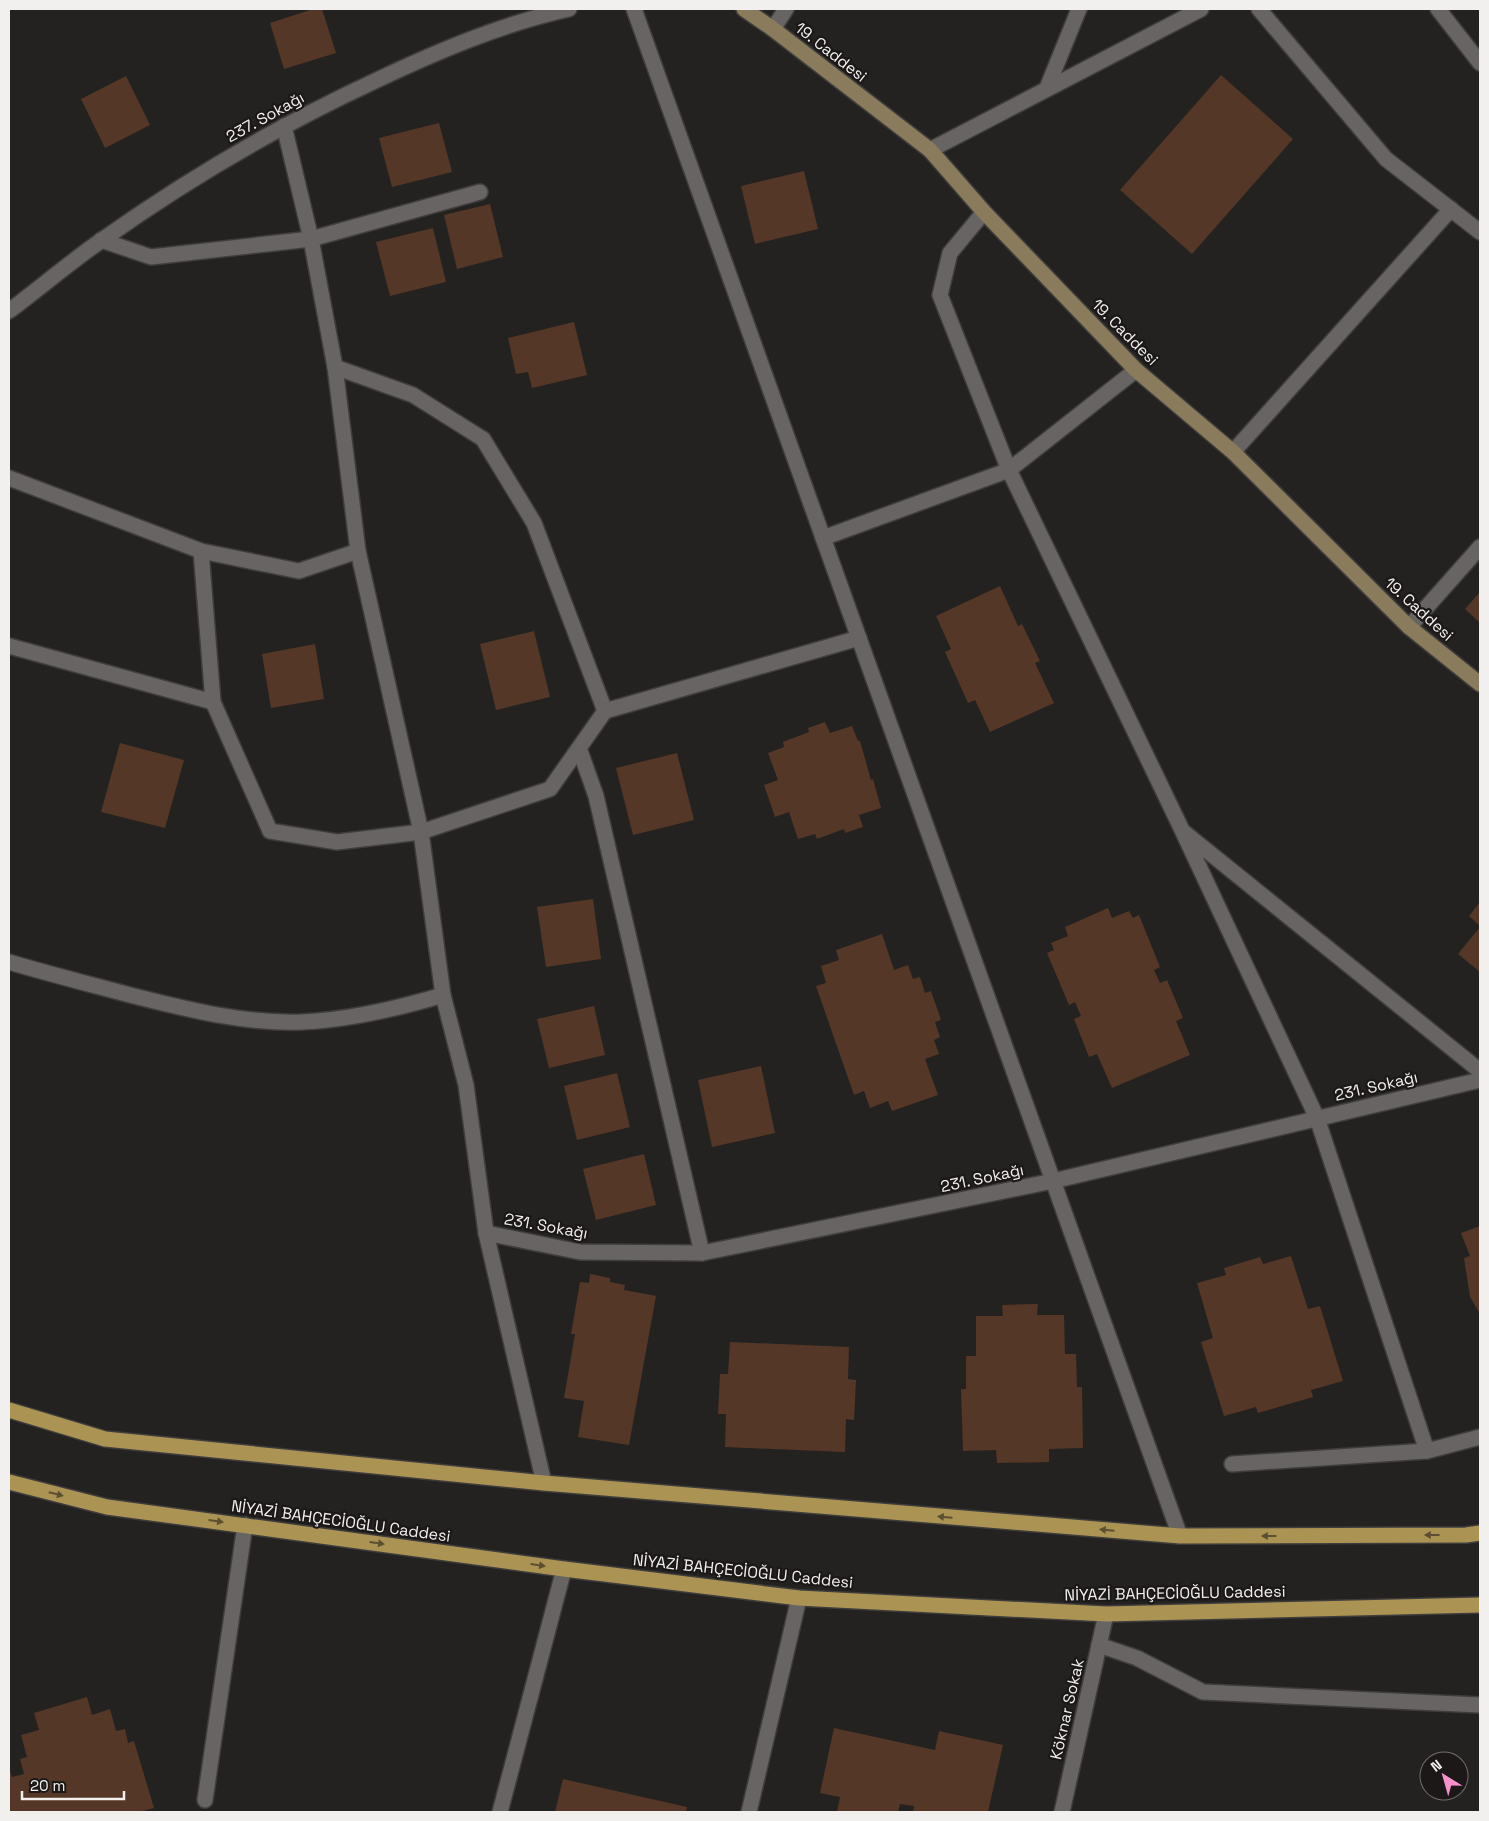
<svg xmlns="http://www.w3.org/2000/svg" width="1489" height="1821" viewBox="0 0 1489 1821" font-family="'Space Grotesk',sans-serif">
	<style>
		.building { fill: #543726 }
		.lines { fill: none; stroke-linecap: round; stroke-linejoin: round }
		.lane-casing { stroke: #3f3d3c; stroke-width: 18 }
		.street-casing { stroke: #3f3d3c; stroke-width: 18 }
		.secondary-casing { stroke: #3f3d3c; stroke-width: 18 }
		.primary-casing { stroke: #3f3d3c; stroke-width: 18 }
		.lane { stroke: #676463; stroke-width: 15 }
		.street { stroke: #676463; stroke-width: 15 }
		.secondary { stroke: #897b5b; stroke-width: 15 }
		.primary { stroke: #ab9353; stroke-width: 15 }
		.oneway { fill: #5c4f32 }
		.labels { text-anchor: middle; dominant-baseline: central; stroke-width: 4.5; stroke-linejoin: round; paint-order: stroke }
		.street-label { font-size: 16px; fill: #f2f0ef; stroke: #1b1817 }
	</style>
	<rect width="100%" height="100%" fill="#242220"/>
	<g class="building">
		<path d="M 313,9 L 322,9 L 336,53 L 284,69 L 270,23 Z"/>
		<path d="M 1221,75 L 1293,139 L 1192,254 L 1120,190 Z"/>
		<path d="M 126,76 L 150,125 L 105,148 L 81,99 Z"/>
		<path d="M 439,123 L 452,172 L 392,187 L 379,138 Z"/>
		<path d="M 804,171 L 818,229 L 755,244 L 741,186 Z"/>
		<path d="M 490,204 L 503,257 L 457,269 L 444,215 Z"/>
		<path d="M 433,228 L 446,282 L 390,296 L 376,242 Z"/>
		<path d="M 574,322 L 587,375 L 532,388 L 528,372 L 516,374 L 508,338 Z"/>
		<path d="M 1000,586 L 1018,626 L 1022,624 L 1040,661 L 1035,663 L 1054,703 L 990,732 L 975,700 L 968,703 L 945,652 L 951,649 L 936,616 Z"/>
		<path d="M 1480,592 L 1480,623 L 1465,609 Z"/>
		<path d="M 534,631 L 550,697 L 496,710 L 480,644 Z"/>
		<path d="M 315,644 L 324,699 L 271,708 L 262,654 Z"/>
		<path d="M 825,722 L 830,733 L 852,726 L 858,741 L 860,741 L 871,780 L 873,779 L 881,808 L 859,815 L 863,827 L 845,833 L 844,829 L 817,839 L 815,834 L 798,839 L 789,812 L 775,817 L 764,785 L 778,780 L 768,753 L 784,747 L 783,742 L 809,732 L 808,728 Z"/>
		<path d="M 120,743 L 184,760 L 165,828 L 101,812 Z"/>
		<path d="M 677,753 L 694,820 L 633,835 L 616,768 Z"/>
		<path d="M 593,899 L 601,959 L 546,967 L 537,907 Z"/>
		<path d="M 1480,902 L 1480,926 L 1469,916 Z"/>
		<path d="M 1108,908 L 1112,918 L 1129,911 L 1133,918 L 1139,915 L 1160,967 L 1154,970 L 1160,983 L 1167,980 L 1183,1018 L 1176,1021 L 1190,1055 L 1112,1088 L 1097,1054 L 1089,1057 L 1074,1019 L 1081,1016 L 1075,1002 L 1069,1005 L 1047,953 L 1054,950 L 1051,943 L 1068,936 L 1065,927 Z"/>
		<path d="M 1480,927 L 1480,972 L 1458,954 Z"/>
		<path d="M 882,934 L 894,970 L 908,965 L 913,979 L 920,977 L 925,993 L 931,991 L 941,1020 L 935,1022 L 940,1037 L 934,1040 L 939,1054 L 925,1059 L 938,1095 L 892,1111 L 888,1101 L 870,1108 L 864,1091 L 854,1095 L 816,986 L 826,983 L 821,966 L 839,960 L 836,950 Z"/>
		<path d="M 594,1006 L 605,1055 L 549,1068 L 537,1019 Z"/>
		<path d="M 761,1066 L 775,1133 L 712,1147 L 698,1080 Z"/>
		<path d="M 617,1073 L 630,1127 L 577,1140 L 564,1086 Z"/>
		<path d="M 644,1154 L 656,1205 L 596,1220 L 583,1169 Z"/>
		<path d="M 1480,1226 L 1480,1314 L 1470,1297 L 1464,1258 L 1470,1256 L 1461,1233 Z"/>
		<path d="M 1291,1256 L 1308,1309 L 1320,1306 L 1343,1381 L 1311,1390 L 1313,1397 L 1258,1413 L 1256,1407 L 1224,1416 L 1201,1342 L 1213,1338 L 1197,1283 L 1226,1275 L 1224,1268 L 1260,1257 L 1263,1264 Z"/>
		<path d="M 590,1274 L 610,1278 L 610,1282 L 625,1285 L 624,1290 L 656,1296 L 629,1445 L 578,1437 L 584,1401 L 564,1398 L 575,1334 L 571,1334 L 580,1282 L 589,1283 Z"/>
		<path d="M 1038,1304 L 1037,1315 L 1064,1315 L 1065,1354 L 1076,1354 L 1077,1387 L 1082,1387 L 1083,1448 L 1049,1449 L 1049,1462 L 997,1463 L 996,1450 L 963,1451 L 961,1389 L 966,1389 L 966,1356 L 976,1356 L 976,1316 L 1003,1316 L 1002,1305 Z"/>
		<path d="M 730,1342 L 849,1347 L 848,1379 L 856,1380 L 854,1420 L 846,1419 L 845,1452 L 725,1447 L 726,1414 L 718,1414 L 720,1374 L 728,1374 Z"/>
		<path d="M 87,1697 L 92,1715 L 110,1709 L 116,1731 L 125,1729 L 128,1743 L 134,1741 L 154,1808 L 139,1812 L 9,1812 L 9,1768 L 12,1777 L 24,1774 L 20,1759 L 27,1757 L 21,1735 L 39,1730 L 34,1713 Z"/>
		<path d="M 834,1728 L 935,1750 L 939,1731 L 1003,1745 L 988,1812 L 913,1812 L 914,1806 L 900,1804 L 898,1812 L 837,1812 L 840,1797 L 820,1793 Z"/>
		<path d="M 563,1779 L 687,1807 L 686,1812 L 555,1812 Z"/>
	</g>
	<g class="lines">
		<g class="lane-casing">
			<g id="lane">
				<path d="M 284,126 L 311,239 L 335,367 L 358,551 L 421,832 L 443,995 L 466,1085 L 486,1233 L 544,1483"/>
				<path d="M 101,240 L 151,257 L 311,239 L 480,192"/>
				<path d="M 9,478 L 201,551 L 299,571 L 358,551"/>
				<path d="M 201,551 L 213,702 L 270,831 L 337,842 L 421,832 L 550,789 L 605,711 L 534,523 L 483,439 L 413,395 L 335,367"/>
				<path d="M 9,646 L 213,702"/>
				<path d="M 579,748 L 596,796 L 702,1253"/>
				<path d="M 9,962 C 49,974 89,984 130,995 C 186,1009 243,1024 302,1022 C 350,1020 396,1009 443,995"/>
				<path d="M 1099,1645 L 1137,1658 L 1203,1692 L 1480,1705"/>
				<path d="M 500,1812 L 564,1569"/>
				<path d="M 749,1812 L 799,1598"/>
			</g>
		</g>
		<g class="street-casing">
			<g id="street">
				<path d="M 634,9 L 1180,1536"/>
				<path d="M 1259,9 L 1386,159 L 1480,232"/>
				<path d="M 1438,9 L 1480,63"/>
				<path d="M 773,29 L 786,9"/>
				<path d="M 1047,88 L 1079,9"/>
				<path d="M 930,150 L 1201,9"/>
				<path d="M 984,212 L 950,253 L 940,295 L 1009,470 L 1182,830 L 1317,1118 L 1427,1451"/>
				<path d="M 9,311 C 40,288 70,262 102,240 C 189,178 280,125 377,80 C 438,51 502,24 569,9"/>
				<path d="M 1233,452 L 1451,209"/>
				<path d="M 823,538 L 1009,470 L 1136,370"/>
				<path d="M 1409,627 L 1480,547"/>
				<path d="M 605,711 L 859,638"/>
				<path d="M 1185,833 L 1480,1071"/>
				<path d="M 486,1233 L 580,1252 L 702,1253 L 1053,1181 L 1480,1080"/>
				<path d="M 1232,1464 L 1427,1451 L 1480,1437"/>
				<path d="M 205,1800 L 245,1525"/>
				<path d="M 1062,1812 L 1106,1614"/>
			</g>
		</g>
		<g class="secondary-casing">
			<path id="secondary" d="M 744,9 L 773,29 L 930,150 L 984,212 L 1136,370 L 1233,452 L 1409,627 L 1480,684"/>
		</g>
		<g class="primary-casing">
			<g id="primary">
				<path d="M 9,1410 L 105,1439 L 544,1483 L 1180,1536 L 1466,1535 L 1480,1533"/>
				<path d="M 9,1482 L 107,1507 L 564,1569 L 799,1598 L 1106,1614 L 1480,1605"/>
			</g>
		</g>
		<use href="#lane" class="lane"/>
		<use href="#street" class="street"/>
		<use href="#secondary" class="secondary"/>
		<use href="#primary" class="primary"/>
	</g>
	<defs><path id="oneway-solid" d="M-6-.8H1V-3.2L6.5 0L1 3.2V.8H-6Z" transform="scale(1.25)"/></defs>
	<g class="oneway">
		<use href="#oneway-solid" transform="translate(56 1494) rotate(14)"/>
		<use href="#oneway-solid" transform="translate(945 1517) rotate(-175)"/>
		<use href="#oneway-solid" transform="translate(216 1521) rotate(8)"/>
		<use href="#oneway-solid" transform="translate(1107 1530) rotate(-175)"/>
		<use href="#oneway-solid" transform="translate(1432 1535) rotate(180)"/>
		<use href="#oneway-solid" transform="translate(1269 1536) rotate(180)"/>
		<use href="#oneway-solid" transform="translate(377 1543) rotate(8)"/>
		<use href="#oneway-solid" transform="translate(538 1565) rotate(8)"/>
	</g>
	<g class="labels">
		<g class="street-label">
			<text transform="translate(831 52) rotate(38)">19. Caddesi</text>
			<text transform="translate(265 117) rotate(-29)">237. Sokağı</text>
			<text transform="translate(1125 332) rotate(45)">19. Caddesi</text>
			<text transform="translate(1419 609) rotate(42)">19. Caddesi</text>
			<text transform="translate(1376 1086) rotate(-13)">231. Sokağı</text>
			<text transform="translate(982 1178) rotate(-12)">231. Sokağı</text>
			<text transform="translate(546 1226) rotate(10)">231. Sokağı</text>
			<text transform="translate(341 1521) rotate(8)">NİYAZİ BAHÇECİOĞLU Caddesi</text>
			<text transform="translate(743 1571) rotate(6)">NİYAZİ BAHÇECİOĞLU Caddesi</text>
			<text transform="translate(1175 1593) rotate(-1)">NİYAZİ BAHÇECİOĞLU Caddesi</text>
			<text transform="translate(1067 1709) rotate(-77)">Köknar Sokak</text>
		</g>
	</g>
	<rect width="1489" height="1821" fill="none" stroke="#f2f0ef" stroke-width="20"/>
	<g transform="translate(1444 1776) rotate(323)"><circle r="24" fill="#1b1817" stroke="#716e6d"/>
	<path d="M0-4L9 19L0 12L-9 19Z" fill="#f890cc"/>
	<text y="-8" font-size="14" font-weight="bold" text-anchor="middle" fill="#f2f0ef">N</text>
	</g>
	<path d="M22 1791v8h102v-8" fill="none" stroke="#f2f0ef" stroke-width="2.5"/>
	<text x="30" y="1791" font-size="15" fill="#f2f0ef" stroke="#1b1817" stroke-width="4" paint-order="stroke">20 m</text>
</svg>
